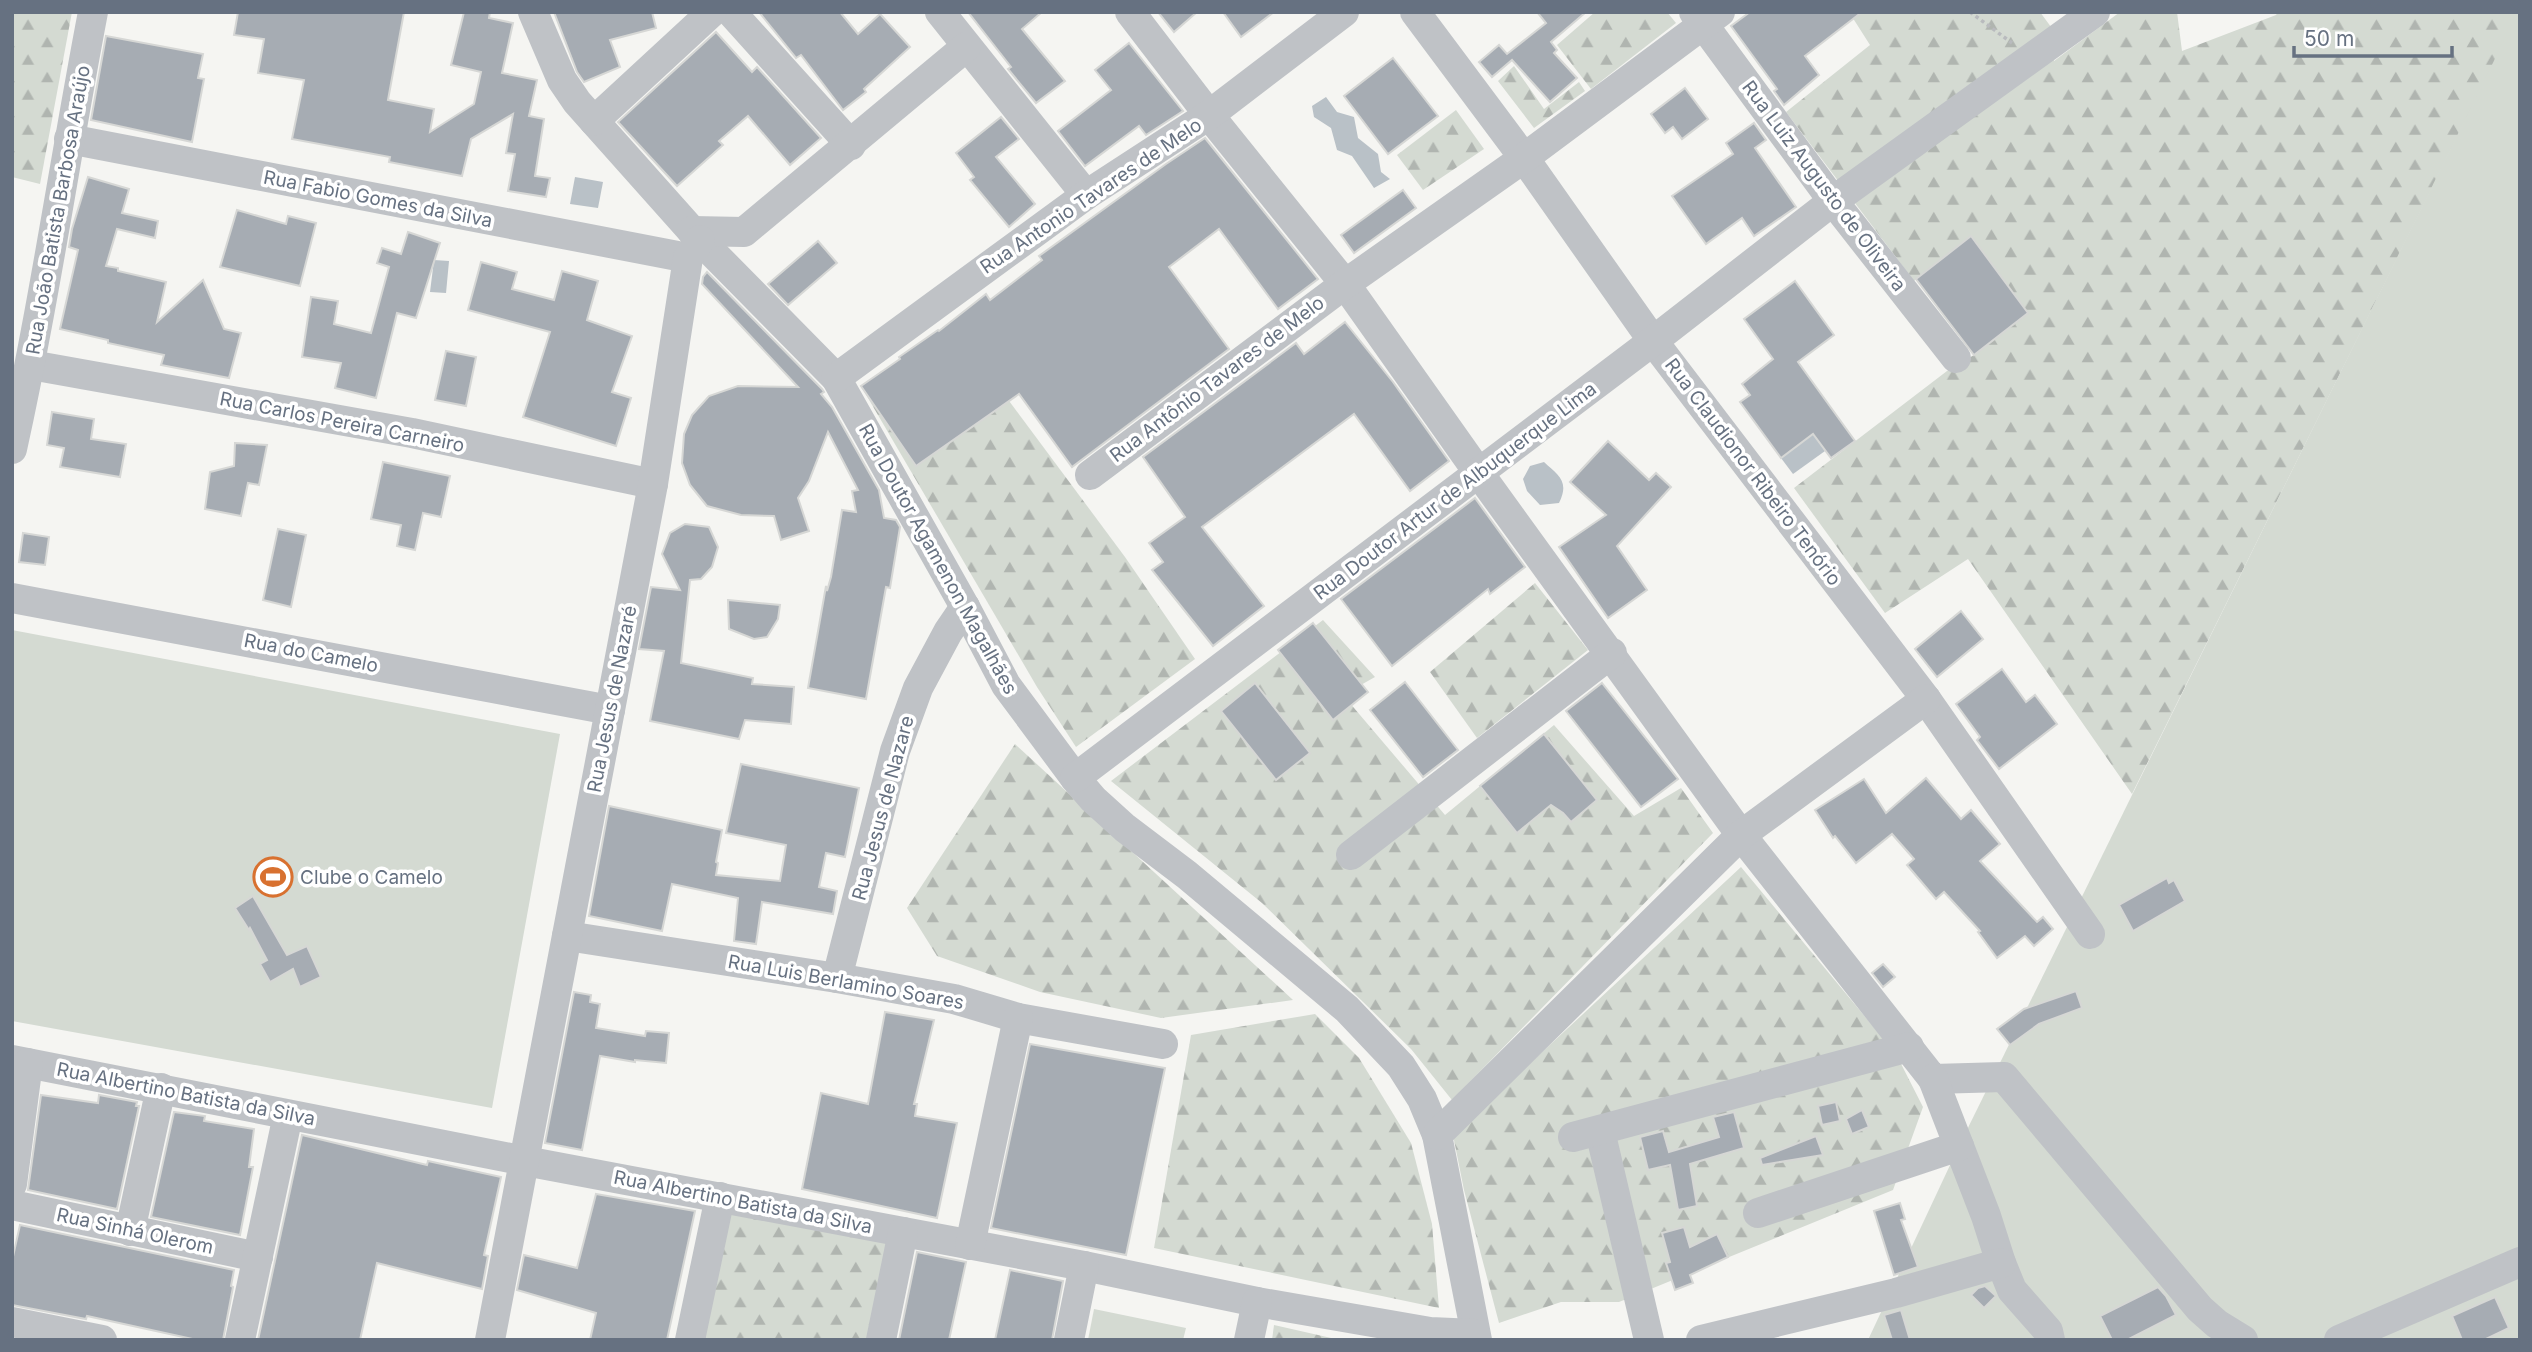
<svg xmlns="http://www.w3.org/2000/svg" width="2532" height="1352" viewBox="0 0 2532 1352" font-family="Inter,sans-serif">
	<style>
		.forest { fill: url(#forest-firs) }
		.garden { fill: #d4dad2 }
		.water { fill: #b9c1c7 }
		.building { fill: #a6acb3; stroke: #d6d7d5; stroke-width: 2 }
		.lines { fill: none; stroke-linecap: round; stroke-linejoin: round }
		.path { stroke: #b9bbbe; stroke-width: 3.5; stroke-dasharray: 3.5 3.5; stroke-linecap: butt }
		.minor { stroke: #bfc2c6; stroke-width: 30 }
		.labels { text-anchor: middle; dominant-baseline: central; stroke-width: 7; stroke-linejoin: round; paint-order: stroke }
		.street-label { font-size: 19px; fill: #667181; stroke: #fff }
		.poi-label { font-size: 19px; fill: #667181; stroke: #fff; text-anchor: start }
	</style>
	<defs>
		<pattern id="forest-firs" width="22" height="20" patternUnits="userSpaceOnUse" patternTransform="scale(1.75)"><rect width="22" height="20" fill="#d4dad2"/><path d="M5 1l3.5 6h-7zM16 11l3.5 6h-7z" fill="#b0b5b0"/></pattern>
	</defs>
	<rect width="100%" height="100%" fill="#f5f5f2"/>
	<g class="forest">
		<path d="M 12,12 L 72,12 L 40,184 L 12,177 Z"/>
		<path d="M 1595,12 L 1667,12 L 1676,23 L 1591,89 L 1557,45 Z"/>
		<path d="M 1849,12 L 2040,12 L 2054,31 L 2054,61 L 2120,12 L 2177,12 L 2182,51 L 2276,15 L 2278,12 L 2519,12 L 2132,794 L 1968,559 L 1885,613 L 1794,488 L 1947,371 L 1974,355 L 1971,236 L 1914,281 L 1786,112 L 1870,45 Z"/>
		<path d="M 1514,66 L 1544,109 L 1579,82 L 1585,91 L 1534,128 L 1498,81 Z"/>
		<path d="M 1456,110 L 1484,149 L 1423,190 L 1397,155 Z"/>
		<path d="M 952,324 L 1125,557 L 1195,659 L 1076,747 L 1037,687 L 861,386 Z"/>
		<path d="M 1535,583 L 1588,650 L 1477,738 L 1430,672 Z"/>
		<path d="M 1323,620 L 1375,677 L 1343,695 L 1445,815 L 1554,725 L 1634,816 L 1681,788 L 1713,833 L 1452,1100 L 1411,1049 L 1262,903 L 1111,781 Z"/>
		<path d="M 1015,744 L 1293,1000 L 1161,1018 L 1040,992 L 937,956 L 907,908 Z"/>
		<path d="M 1741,867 L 1896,1054 L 1923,1107 L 1893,1190 L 1619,1302 L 1561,1302 L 1499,1323 L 1464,1190 L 1453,1135 Z"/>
		<path d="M 1315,1014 L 1359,1058 L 1411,1143 L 1432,1224 L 1439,1308 L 1154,1248 L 1191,1035 Z"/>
		<path d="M 728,1208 L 894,1241 L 869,1340 L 701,1340 Z"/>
		<path d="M 1274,1325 L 1340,1340 L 1272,1340 Z"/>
	</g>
	<g class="garden">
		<path d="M 2518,12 L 2520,1340 L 1868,1340 L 1959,1146 Z"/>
		<path d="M 12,630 L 560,734 L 492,1108 L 12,1021 Z"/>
		<path d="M 1094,1309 L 1186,1328 L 1183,1340 L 1088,1340 Z"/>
	</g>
	<g class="water">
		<path d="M 1326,97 L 1337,112 L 1354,117 L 1358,138 L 1378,154 L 1381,172 L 1390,179 L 1374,188 L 1352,156 L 1337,150 L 1331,128 L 1314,117 L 1312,106 Z"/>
		<path d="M 575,177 L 603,182 L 598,208 L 570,204 Z"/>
		<path d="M 434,260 L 449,261 L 446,293 L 430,292 Z"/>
		<path d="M 1813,434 L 1825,451 L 1793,474 L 1781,458 Z"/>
		<path d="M 1544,462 C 1558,475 1570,481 1559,503 L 1540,505 L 1527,491 L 1523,479 L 1530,466 Z"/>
	</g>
	<g class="building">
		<path d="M 238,12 L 404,12 L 388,100 L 434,109 L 430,132 L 474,104 L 481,72 L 451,65 L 464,12 L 490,12 L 489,18 L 513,23 L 502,73 L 537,80 L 529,116 L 544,119 L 535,176 L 550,178 L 546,197 L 508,191 L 515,154 L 506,153 L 513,114 L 471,139 L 462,176 L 389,162 L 390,157 L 292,139 L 304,80 L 258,73 L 264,39 L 234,35 Z"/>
		<path d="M 554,12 L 652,12 L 656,28 L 610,40 L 620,67 L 584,82 L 577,72 Z"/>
		<path d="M 759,12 L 840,12 L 858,34 L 880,14 L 910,47 L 864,89 L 866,92 L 843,110 L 801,55 L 796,58 Z"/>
		<path d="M 968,12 L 1042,12 L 1022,29 L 1065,81 L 1036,103 L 1008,69 L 1011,67 Z"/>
		<path d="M 1158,12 L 1197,12 L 1174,32 Z"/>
		<path d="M 1223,12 L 1274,12 L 1241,37 Z"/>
		<path d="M 1537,12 L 1586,12 L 1551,42 L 1557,50 L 1554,53 L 1577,78 L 1550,102 L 1512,60 L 1492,77 L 1479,62 L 1499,45 L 1507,54 L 1546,23 Z"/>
		<path d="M 1750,12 L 1862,12 L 1805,56 L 1819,75 L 1784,105 L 1774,91 L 1777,89 L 1731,26 Z"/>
		<path d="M 716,32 L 752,72 L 757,67 L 821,138 L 790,165 L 748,116 L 719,141 L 723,145 L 677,186 L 618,122 Z"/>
		<path d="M 106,36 L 203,54 L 198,78 L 204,79 L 192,142 L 91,120 Z"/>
		<path d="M 1129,43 L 1183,111 L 1146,135 L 1139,126 L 1085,166 L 1058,131 L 1111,90 L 1095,70 Z"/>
		<path d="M 1393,58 L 1438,116 L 1388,154 L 1344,96 Z"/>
		<path d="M 1685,88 L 1708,119 L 1682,139 L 1673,127 L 1665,133 L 1651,114 Z"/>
		<path d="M 1001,117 L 1019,139 L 996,157 L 1035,204 L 1009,227 L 970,180 L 974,177 L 956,153 Z"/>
		<path d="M 1754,123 L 1766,140 L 1755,148 L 1796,207 L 1754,236 L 1742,218 L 1706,244 L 1672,196 L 1733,154 L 1726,143 Z"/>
		<path d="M 1205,138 L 1318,279 L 1278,309 L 1219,229 L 1169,267 L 1229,349 L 1072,467 L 1019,394 L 916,466 L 861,386 L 900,359 L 899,357 L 938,330 L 939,331 L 986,294 L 990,300 L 1042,260 L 1039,256 L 1166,164 Z"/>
		<path d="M 88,177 L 129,189 L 122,213 L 158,221 L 155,238 L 117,229 L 106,266 L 118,268 L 118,271 L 166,282 L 157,322 L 203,280 L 224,329 L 241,333 L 229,378 L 161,365 L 164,355 L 108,343 L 108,340 L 60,329 L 78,250 L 69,247 L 72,229 Z"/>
		<path d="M 1403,190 L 1416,208 L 1354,253 L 1341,235 Z"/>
		<path d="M 237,210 L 286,224 L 288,216 L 316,223 L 300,286 L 220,267 Z"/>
		<path d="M 408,232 L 440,243 L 416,318 L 397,313 L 376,398 L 335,388 L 341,363 L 302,357 L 311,297 L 338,301 L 334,324 L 371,333 L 389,267 L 377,263 L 382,248 L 401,254 Z"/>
		<path d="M 1971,236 L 2028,313 L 1974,355 L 1916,279 Z"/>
		<path d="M 818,241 L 837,263 L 788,305 L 768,284 Z"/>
		<path d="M 481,262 L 517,272 L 512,289 L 554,300 L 562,271 L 598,281 L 587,320 L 632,336 L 612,392 L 631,398 L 616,446 L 523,417 L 550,332 L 468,310 Z"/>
		<path d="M 707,272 L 822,389 L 824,392 L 821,394 L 832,407 L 879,490 L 884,518 L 896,520 L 900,527 L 890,588 L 886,587 L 866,699 L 808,688 L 826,586 L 827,591 L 831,577 L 842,510 L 856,512 L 852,491 L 858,490 L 828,432 L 809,481 L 798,498 L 809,531 L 781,540 L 774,516 L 741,515 L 707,506 L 690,485 L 682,463 L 684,434 L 692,415 L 709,396 L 738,386 L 798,387 L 702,284 L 703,277 Z"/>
		<path d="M 1795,281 L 1834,335 L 1798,362 L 1855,441 L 1831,458 L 1813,434 L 1781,458 L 1740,402 L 1750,395 L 1742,384 L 1773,359 L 1744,319 Z"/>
		<path d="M 1345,322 L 1393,382 L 1449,461 L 1410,491 L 1354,414 L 1202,527 L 1264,606 L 1213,646 L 1152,570 L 1163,562 L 1149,543 L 1185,517 L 1143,457 L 1296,343 L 1304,354 Z"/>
		<path d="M 446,351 L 476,357 L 466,406 L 435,400 Z"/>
		<path d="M 52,412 L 94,419 L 91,439 L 126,444 L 120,477 L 60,467 L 64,448 L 47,445 Z"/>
		<path d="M 1608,441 L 1649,480 L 1656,473 L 1671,487 L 1617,546 L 1647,590 L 1608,618 L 1559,547 L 1606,515 L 1570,482 Z"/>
		<path d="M 235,443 L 267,445 L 259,485 L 248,483 L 241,516 L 205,509 L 210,472 L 234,466 Z"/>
		<path d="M 383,462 L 450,476 L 441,517 L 423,513 L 415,550 L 397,546 L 401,525 L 371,519 Z"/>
		<path d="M 1475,498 L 1525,567 L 1490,594 L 1488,589 L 1392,666 L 1341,599 Z"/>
		<path d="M 685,524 L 709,527 L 718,547 L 712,567 L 701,579 L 690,580 L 681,663 L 753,678 L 752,684 L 794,687 L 791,724 L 745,720 L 739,739 L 650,721 L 664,651 L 639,649 L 651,587 L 680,590 L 662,554 L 670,533 Z"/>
		<path d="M 278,529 L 306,535 L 291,607 L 263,600 Z"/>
		<path d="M 23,533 L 49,537 L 45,565 L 19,562 Z"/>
		<path d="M 728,600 L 780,605 L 778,619 L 767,637 L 754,639 L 729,629 Z"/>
		<path d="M 1961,611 L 1983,639 L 1937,677 L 1915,649 Z"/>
		<path d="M 1313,623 L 1368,692 L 1333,720 L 1278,650 Z"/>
		<path d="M 2002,669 L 2026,702 L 2035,695 L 2057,724 L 1999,769 L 1977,740 L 1980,737 L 1956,704 Z"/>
		<path d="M 1405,682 L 1458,750 L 1423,777 L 1370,710 Z"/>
		<path d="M 1255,683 L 1310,753 L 1276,780 L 1221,711 Z"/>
		<path d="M 1602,683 L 1678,779 L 1641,807 L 1566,711 Z"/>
		<path d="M 1544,734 L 1597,800 L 1571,822 L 1563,813 L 1551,805 L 1517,833 L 1480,786 Z"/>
		<path d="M 741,764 L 859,788 L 845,857 L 826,853 L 819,887 L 837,891 L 833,914 L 762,902 L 756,944 L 734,941 L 738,898 L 672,884 L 662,931 L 589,916 L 609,806 L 722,830 L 716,862 L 718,863 L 716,875 L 780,881 L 786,845 L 726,833 Z"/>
		<path d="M 1926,778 L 1961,819 L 1971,810 L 2000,844 L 1980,861 L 2037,922 L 2043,917 L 2053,929 L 2034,946 L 2025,936 L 1997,958 L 1978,932 L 1980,931 L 1944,892 L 1936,899 L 1907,865 L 1914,859 L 1892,834 L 1856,863 L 1835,836 L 1833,838 L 1815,810 L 1864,779 L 1886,813 Z"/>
		<path d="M 2167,878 L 2169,883 L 2174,880 L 2185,901 L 2133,931 L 2119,905 Z"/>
		<path d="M 253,896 L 287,955 L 307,946 L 321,977 L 300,987 L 293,969 L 270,982 L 260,964 L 267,960 L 250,928 L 249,930 L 235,908 Z"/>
		<path d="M 1883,964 L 1895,977 L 1883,987 L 1872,973 Z"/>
		<path d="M 2076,991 L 2082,1008 L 2039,1024 L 2010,1045 L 1997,1029 L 2024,1009 Z"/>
		<path d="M 574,992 L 591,995 L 590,1002 L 600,1004 L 596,1028 L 645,1036 L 646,1031 L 669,1033 L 666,1063 L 635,1060 L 635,1062 L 600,1056 L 582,1150 L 545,1143 Z"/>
		<path d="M 885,1012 L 934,1020 L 914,1104 L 917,1104 L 915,1116 L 957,1123 L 937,1218 L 802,1189 L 821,1093 L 868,1104 Z"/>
		<path d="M 1030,1044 L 1165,1068 L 1126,1255 L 991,1228 Z"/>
		<path d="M 41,1095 L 98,1103 L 99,1095 L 137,1102 L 136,1106 L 139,1106 L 117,1209 L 28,1190 Z"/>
		<path d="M 1836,1102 L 1840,1121 L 1822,1125 L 1818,1106 Z"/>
		<path d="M 1862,1110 L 1869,1127 L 1852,1134 L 1846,1119 Z"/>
		<path d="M 174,1112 L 205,1116 L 204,1121 L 254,1129 L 249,1167 L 253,1167 L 240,1235 L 151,1217 Z"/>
		<path d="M 1734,1112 L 1744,1148 L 1690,1164 L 1697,1206 L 1678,1210 L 1670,1165 L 1648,1170 L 1640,1137 L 1663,1131 L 1669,1152 L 1719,1137 L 1713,1117 Z"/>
		<path d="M 302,1135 L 427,1165 L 428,1161 L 501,1177 L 484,1255 L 488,1256 L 482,1289 L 377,1263 L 360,1340 L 258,1340 Z"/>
		<path d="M 1816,1136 L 1823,1155 L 1762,1165 L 1760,1158 Z"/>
		<path d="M 596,1194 L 695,1211 L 667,1340 L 590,1340 L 596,1313 L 517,1290 L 524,1255 L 577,1268 Z"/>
		<path d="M 1900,1203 L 1905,1219 L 1901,1220 L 1918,1267 L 1894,1275 L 1874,1211 Z"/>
		<path d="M 20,1225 L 234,1270 L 231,1286 L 233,1287 L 223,1340 L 197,1340 L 87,1316 L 86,1319 L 12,1305 L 12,1261 Z"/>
		<path d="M 1684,1227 L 1690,1247 L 1717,1234 L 1728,1257 L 1690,1275 L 1693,1283 L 1675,1290 L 1666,1263 L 1670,1262 L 1662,1233 Z"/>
		<path d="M 917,1252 L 966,1262 L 949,1340 L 899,1340 Z"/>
		<path d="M 1010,1270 L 1063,1281 L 1052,1340 L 995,1340 Z"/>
		<path d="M 1985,1286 L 1996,1296 L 1984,1308 L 1971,1295 L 1978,1288 Z"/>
		<path d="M 2158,1287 L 2166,1296 L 2176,1315 L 2127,1340 L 2112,1340 L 2100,1316 Z"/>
		<path d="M 2495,1297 L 2509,1328 L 2484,1340 L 2462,1340 L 2452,1316 Z"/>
		<path d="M 1901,1310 L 1910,1340 L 1892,1340 L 1884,1315 Z"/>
	</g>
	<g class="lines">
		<path class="path" d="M 1970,12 L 2012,43"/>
		<g class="minor">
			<path d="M 533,12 L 562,80 L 577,102 L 700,240 L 836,378 L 965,607 L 1006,685 L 1075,778 L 1093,799 L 1125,828 L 1187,875 L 1347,1009 L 1401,1066 L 1422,1099 L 1437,1135 L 1477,1340"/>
			<path d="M 731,12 L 851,145"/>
			<path d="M 940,12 L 1086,195"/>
			<path d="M 1130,12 L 1209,115 L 1345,284 L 1478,472 L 1741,835 L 1933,1079 L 2004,1077 L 2200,1309 L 2217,1324 L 2243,1340"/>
			<path d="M 1415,12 L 1524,158 L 1653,341 L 1926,699 L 2090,934"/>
			<path d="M 1694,12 L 1833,201 L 1956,358"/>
			<path d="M 594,121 L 712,12"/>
			<path d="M 69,139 L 688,258"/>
			<path d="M 692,231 L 744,232 L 966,47"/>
			<path d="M 31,365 L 412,433 L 653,484"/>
			<path d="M 836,378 L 1086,195 L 1209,115 L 1344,12"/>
			<path d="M 12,449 C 44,304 65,158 93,12"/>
			<path d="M 1090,475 L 1345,284 L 1524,158 L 1720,12"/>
			<path d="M 12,598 L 610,710"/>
			<path d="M 1075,778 L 1653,341 L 1833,201 L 2095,12"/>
			<path d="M 1351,855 L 1612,653"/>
			<path d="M 567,936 L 837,978 L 954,999 L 1018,1018 L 1163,1044"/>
			<path d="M 837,978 L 895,751 L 918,688 L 948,632 L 965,607"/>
			<path d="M 12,1060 L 525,1161 L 1084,1266 L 1257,1302 L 1430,1332 L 1475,1334"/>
			<path d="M 1933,1079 L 1986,1216 L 2001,1263 L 2012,1290 L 2048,1331 L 2050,1340"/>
			<path d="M 1600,1131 L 1649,1340"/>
			<path d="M 1437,1135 L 1741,835 L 1926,699"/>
			<path d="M 1573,1137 L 1909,1047"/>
			<path d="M 12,1184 L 28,1063"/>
			<path d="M 12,1205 L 258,1257"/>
			<path d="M 1758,1213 L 1959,1146"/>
			<path d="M 130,1231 L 161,1088"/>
			<path d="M 970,1245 L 1018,1018"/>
			<path d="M 12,1322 L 102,1340"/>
			<path d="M 240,1340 L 288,1115"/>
			<path d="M 490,1340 L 653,484 L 688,258 L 700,240"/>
			<path d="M 690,1340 L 720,1197"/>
			<path d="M 881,1340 L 903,1232"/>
			<path d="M 1069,1340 L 1084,1266"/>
			<path d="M 1249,1340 L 1257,1302"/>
			<path d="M 1701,1340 L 1896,1293 L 2001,1263"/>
			<path d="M 2339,1340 L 2520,1262"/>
		</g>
	</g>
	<defs>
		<g id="stadium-ring" transform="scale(2.0125)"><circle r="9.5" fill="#fff" stroke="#d87130" stroke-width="1.5"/><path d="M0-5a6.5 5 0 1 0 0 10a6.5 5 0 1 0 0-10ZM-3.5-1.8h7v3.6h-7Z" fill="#d87130"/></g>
	</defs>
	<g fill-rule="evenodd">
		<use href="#stadium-ring" x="273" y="877"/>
	</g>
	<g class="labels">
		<g class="street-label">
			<text transform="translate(1824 186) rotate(53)">Rua Luiz Augusto de Oliveira</text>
			<text transform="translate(1091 196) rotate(-34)">Rua Antonio Tavares de Melo</text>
			<text transform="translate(378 199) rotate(11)">Rua Fabio Gomes da Silva</text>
			<text transform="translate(58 210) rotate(-80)">Rua João Batista Barbosa Araújo</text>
			<text transform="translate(1217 379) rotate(-37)">Rua Antônio Tavares de Melo</text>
			<text transform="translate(342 422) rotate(11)">Rua Carlos Pereira Carneiro</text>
			<text transform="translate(1753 472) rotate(53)">Rua Claudionor Ribeiro Tenório</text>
			<text transform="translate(1455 491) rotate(-37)">Rua Doutor Artur de Albuquerque Lima</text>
			<text transform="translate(938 559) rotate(61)">Rua Doutor Agamenon Magalhães</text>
			<text transform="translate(311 653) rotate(11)">Rua do Camelo</text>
			<text transform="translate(612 699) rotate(-79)">Rua Jesus de Nazaré</text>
			<text transform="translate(883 808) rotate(-75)">Rua Jesus de Nazare</text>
			<text transform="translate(846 982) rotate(10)">Rua Luis Berlamino Soares</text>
			<text transform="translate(186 1094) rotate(11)">Rua Albertino Batista da Silva</text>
			<text transform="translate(743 1202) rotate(11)">Rua Albertino Batista da Silva</text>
			<text transform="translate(135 1231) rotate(12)">Rua Sinhá Olerom</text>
		</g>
		<g class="poi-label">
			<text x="300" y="877">Clube o Camelo</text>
		</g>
	</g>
	<rect width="2532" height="1352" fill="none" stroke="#667181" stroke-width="28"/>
	<path d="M2294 46v10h158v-10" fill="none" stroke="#667181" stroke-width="3.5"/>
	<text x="2304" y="46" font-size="21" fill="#667181" stroke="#ffffff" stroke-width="5" paint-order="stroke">50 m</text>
</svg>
